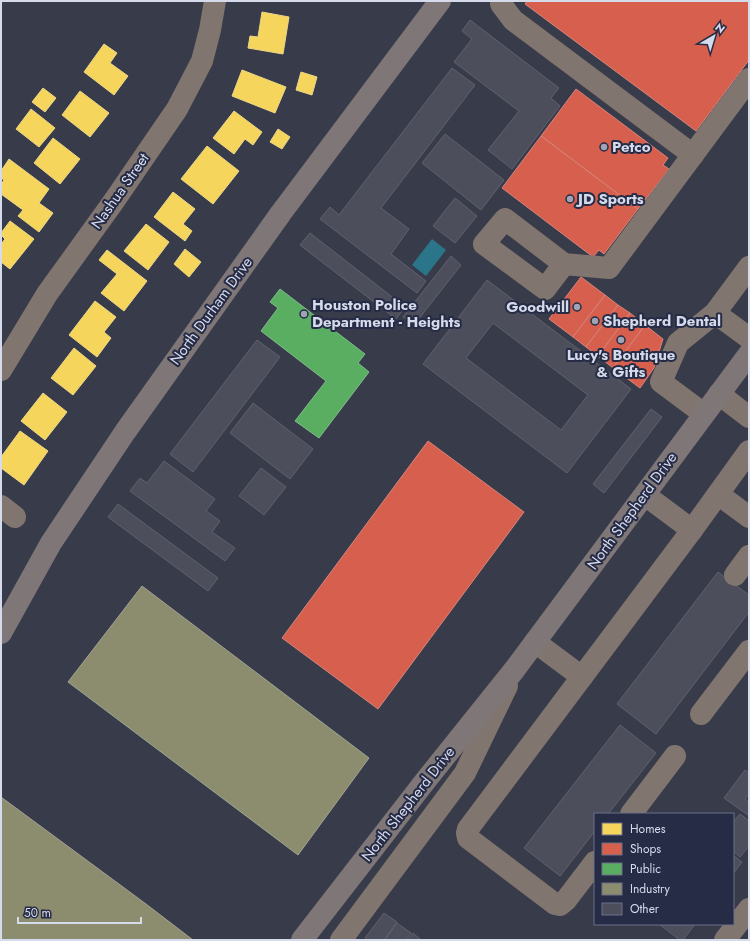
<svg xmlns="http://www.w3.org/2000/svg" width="750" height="941" viewBox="0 0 750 941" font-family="Jost,sans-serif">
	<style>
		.water { fill: #2a7589 }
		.homes { fill: #f6d55c; stroke: #ecd787 }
		.shops { fill: #d6604d; stroke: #d6857d }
		.public { fill: #5aae61; stroke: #7fbc8b }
		.industry { fill: #8c8c6e; stroke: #a2a494 }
		.building { fill: #4c4f5b; stroke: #5f626e; fill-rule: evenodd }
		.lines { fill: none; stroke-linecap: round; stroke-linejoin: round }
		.minor { stroke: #81756f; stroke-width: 22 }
		.major { stroke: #7f7777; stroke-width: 22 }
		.poi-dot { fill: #9fa3b3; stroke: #262b46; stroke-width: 1.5 }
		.labels { text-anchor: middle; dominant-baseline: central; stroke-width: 4; stroke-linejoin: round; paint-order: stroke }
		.poi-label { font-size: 15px; font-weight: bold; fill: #d6dbec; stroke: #262b46; text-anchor: start }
		.street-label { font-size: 15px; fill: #d6dbec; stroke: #262b46 }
	</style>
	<rect width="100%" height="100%" fill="#383b49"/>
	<path class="water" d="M 432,239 L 446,250 L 426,276 L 412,265 Z"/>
	<g class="homes">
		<path d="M 262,12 L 289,17 L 283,54 L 248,48 L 250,36 L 258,37 Z"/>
		<path d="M 104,44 L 117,53 L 110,63 L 128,76 L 114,95 L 84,72 Z"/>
		<path d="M 242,70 L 286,87 L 275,113 L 232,96 Z"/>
		<path d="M 301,72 L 317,77 L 312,95 L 296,90 Z"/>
		<path d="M 43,88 L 56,98 L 45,112 L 32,102 Z"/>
		<path d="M 80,91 L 109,113 L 90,137 L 62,115 Z"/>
		<path d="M 31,109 L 55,128 L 39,147 L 16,129 Z"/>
		<path d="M 234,111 L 262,132 L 253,145 L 245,139 L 234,154 L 213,138 Z"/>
		<path d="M 278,129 L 290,137 L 282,149 L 270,142 Z"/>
		<path d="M 53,138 L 80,159 L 60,184 L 34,163 Z"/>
		<path d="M 207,146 L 239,171 L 213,204 L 181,179 Z"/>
		<path d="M 9,159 L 49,189 L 39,203 L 53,213 L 39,232 L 18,216 L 23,210 L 1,194 L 1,184 L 4,180 L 1,178 L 1,171 Z"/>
		<path d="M 173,192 L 195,209 L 183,224 L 192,231 L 185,241 L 154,217 Z"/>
		<path d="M 10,221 L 34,239 L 10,269 L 1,262 L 1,244 L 5,239 L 1,235 L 1,233 Z"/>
		<path d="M 146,224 L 169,242 L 148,270 L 124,251 Z"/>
		<path d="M 185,249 L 201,262 L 189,277 L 174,264 Z"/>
		<path d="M 107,250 L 147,281 L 124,311 L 101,293 L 117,274 L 99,260 Z"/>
		<path d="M 95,301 L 116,317 L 104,332 L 111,338 L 97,357 L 69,335 Z"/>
		<path d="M 74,348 L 96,366 L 73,395 L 51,378 Z"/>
		<path d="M 43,393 L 67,412 L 45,440 L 21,421 Z"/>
		<path d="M 20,431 L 48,451 L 24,485 L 1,468 L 1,457 Z"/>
	</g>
	<g class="shops">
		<path d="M 527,1 L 749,1 L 749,60 L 696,131 L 525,4 Z"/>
		<path d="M 576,89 L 668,158 L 663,165 L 669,169 L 638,209 L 541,136 Z"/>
		<path d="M 541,136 L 638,209 L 604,254 L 599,250 L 593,257 L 502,188 Z"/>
		<path d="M 581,277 L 605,295 L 573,337 L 549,319 Z"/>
		<path d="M 605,295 L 618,305 L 586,347 L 573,337 Z"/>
		<path d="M 618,305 L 630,313 L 598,356 L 586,347 Z"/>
		<path d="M 630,313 L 645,325 L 613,368 L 598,356 Z"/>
		<path d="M 645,325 L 663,339 L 654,368 L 640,388 L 613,368 Z"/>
		<path d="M 428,441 L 524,512 L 378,709 L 282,638 Z"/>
	</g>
	<path class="public" d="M 280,289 L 365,354 L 358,363 L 369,372 L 319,438 L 295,421 L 326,381 L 261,331 L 278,308 L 270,302 Z"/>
	<g class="industry">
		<path d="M 142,586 L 369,758 L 298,855 L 68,682 Z"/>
		<path d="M 1,797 L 146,904 L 193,940 L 1,940 Z"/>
	</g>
	<g class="building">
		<path d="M 470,20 L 559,88 L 551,98 L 560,106 L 512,169 L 488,150 L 519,111 L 454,62 L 472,39 L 462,31 Z"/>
		<path d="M 452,68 L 475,85 L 381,208 L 409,229 L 391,254 L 426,281 L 417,293 L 320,219 L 330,207 L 339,215 Z"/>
		<path d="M 445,134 L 504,180 L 481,210 L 422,163 Z"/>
		<path d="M 455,198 L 477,216 L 455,243 L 433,226 Z"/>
		<path d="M 310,233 L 405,307 L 396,319 L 300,245 Z"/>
		<path d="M 451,256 L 461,265 L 414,325 L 403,317 Z"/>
		<path d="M 487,280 L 631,389 L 567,473 L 423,364 ZM 493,323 L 588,395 L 561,430 L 466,358 Z"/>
		<path d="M 257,340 L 280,357 L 193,472 L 170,454 Z"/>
		<path d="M 253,403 L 313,449 L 290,479 L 230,433 Z"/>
		<path d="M 651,409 L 662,417 L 604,493 L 593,484 Z"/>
		<path d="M 164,461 L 215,499 L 206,511 L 220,521 L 212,532 L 235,548 L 225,561 L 130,491 L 140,478 L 147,483 Z"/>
		<path d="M 261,468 L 286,487 L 264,515 L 239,496 Z"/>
		<path d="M 118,504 L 218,578 L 208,591 L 108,517 Z"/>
		<path d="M 718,572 L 749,595 L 749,612 L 656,734 L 617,704 Z"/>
		<path d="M 620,725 L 656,753 L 608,814 L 595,814 L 595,831 L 560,876 L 524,848 Z"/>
		<path d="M 745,770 L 749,773 L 749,794 L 745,799 L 749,802 L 748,815 L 724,798 Z"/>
		<path d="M 740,814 L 749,821 L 749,846 L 740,857 L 733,851 L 733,822 Z"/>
		<path d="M 733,855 L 742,862 L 733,874 Z"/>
		<path d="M 384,913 L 397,922 L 384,940 L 367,940 L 365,938 Z"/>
		<path d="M 397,923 L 411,933 L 406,940 L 385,940 Z"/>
		<path d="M 659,924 L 695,924 L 683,940 L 680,940 Z"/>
		<path d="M 413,933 L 421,940 L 408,940 Z"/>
	</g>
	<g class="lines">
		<g class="minor">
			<path d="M 501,1 L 501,4 L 513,20 L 693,155"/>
			<path d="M 564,264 L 545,289 L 484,244 L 505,219 L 564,264 L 609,268 L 749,79"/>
			<path d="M 715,313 L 749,338"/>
			<path d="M 1,370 L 47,294 L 114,201 L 177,109 L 202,61 L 210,30 L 215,1"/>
			<path d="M 719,394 L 749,417"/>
			<path d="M 704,414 L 661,382 L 678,343 L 715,313 L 749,267"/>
			<path d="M 718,494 L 749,517"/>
			<path d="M 645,495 L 692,530"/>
			<path d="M 1,506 L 15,517"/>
			<path d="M 735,575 L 749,556"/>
			<path d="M 535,642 L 582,677"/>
			<path d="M 701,714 L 749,651"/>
			<path d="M 631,814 L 675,756"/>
			<path d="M 595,862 L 566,900 L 560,905 L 555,904 L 468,838 L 467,833 L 468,829 L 692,530 L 749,451"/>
			<path d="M 341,940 L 465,773 L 507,686"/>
			<path d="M 725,940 L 749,909"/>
		</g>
		<g class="major">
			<path d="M 1,633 L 51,543 L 125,432 L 281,213 L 440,1"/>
			<path d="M 302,940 L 426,780 L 515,669 L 749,354"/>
		</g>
	</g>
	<g class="poi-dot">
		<circle cx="604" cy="147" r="4"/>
		<circle cx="570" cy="199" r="4"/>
		<circle cx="577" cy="307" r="4"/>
		<circle cx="304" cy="314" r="4"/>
		<circle cx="595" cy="321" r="4"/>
		<circle cx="621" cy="340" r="4"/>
	</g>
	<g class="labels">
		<g class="poi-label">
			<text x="612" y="147">Petco</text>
			<text x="578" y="199">JD Sports</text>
			<text x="312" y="305">Houston Police<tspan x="312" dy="17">Department - Heights</tspan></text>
			<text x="569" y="307" text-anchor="end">Goodwill</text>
			<text x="603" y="321">Shepherd Dental</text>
			<text x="621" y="355" text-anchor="middle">Lucy's Boutique<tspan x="621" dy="17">&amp; Gifts</tspan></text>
		</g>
		<g class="street-label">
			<text transform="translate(120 191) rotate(-55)">Nashua Street</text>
			<text transform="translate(211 311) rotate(-54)">North Durham Drive</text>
			<text transform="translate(632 511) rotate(-54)">North Shepherd Drive</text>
			<text transform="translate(408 804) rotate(-52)">North Shepherd Drive</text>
		</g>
	</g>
	<rect width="750" height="941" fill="none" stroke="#d6dbec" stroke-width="4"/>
	<rect x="594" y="813" width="140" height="112" fill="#262b46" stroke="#6c7188"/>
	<rect x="602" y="823" width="20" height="12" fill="#f6d55c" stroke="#6c7188"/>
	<text x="630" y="833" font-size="12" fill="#d6dbec">Homes</text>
	<rect x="602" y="843" width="20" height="12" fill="#d6604d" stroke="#6c7188"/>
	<text x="630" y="853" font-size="12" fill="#d6dbec">Shops</text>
	<rect x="602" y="863" width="20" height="12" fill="#5aae61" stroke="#6c7188"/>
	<text x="630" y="873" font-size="12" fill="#d6dbec">Public</text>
	<rect x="602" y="883" width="20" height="12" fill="#8c8c6e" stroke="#6c7188"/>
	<text x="630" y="893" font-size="12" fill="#d6dbec">Industry</text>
	<rect x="602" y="903" width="20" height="12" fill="#4c4f5b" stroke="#6c7188"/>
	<text x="630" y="913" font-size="12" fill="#d6dbec">Other</text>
	<g transform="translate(714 36) rotate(38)" stroke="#262b46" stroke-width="3" paint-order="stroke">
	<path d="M0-3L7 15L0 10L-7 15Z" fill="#d6dbec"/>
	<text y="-6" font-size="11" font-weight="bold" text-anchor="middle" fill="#d6dbec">N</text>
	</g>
	<path d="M18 917v6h123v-6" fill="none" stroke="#d6dbec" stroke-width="2"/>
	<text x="24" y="917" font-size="12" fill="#d6dbec" stroke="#262b46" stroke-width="3" paint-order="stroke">50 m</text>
</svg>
